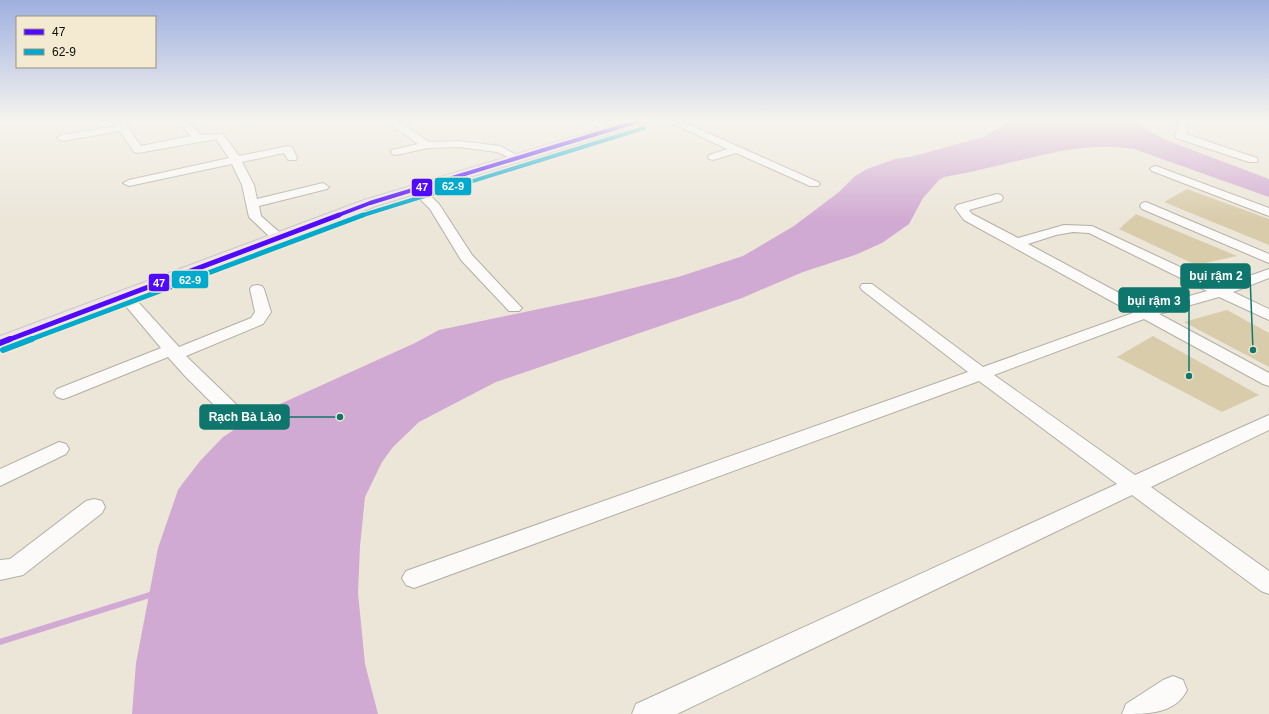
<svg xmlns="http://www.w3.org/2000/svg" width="1269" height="714" viewBox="0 0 1269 714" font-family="Helvetica,sans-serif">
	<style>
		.green { fill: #d9ccab }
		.water { fill: #d1aad3 }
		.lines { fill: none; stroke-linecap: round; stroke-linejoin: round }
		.stream { stroke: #d1aad3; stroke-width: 6 }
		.minor-casing { stroke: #b3aea4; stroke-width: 2 }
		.trunk-casing { stroke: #c8c6bf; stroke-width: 2 }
		.minor { fill: #fcfbf9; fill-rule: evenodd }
		.trunk { fill: #ebe4ea; fill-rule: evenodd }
		.bus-1-far2-casing { stroke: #f4ead1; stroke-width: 6 }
		.bus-1-far1-casing { stroke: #f4ead1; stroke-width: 8 }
		.bus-1-casing { stroke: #f4ead1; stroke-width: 10 }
		.bus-2-far2-casing { stroke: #f4ead1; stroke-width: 6 }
		.bus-2-far1-casing { stroke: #f4ead1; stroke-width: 8 }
		.bus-2-casing { stroke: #f4ead1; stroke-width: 10 }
		.bus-1-far2 { stroke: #4f0aff; stroke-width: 4 }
		.bus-1-far1 { stroke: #4f0aff; stroke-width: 5 }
		.bus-1 { stroke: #4f0aff; stroke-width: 6 }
		.bus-2-far2 { stroke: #00a9ce; stroke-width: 4 }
		.bus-2-far1 { stroke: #00a9ce; stroke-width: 5 }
		.bus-2 { stroke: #00a9ce; stroke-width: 6 }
		.leader { fill: none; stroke: #0f766e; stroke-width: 1.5 }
		.callout-dot { fill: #0f766e; stroke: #f4ead1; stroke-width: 1.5 }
		.callout { fill: #0f766e; stroke: #0f766e; stroke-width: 1.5 }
		.callout-label { font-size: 12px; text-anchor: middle; font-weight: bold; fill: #fff }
		.line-badge { stroke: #f4ead1; stroke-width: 1.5 }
		.badge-label { font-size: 11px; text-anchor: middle; font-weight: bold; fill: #fff }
	</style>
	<rect width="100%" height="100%" fill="#ece6d9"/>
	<g class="green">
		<path d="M 1187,189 L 1269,219 L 1269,245 L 1164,202 Z"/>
		<path d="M 1136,214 L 1237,256 L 1196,265 L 1119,229 Z"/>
		<path d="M 1227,310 L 1269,333 L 1269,367 L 1184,322 Z"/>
		<path d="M 1153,336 L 1259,395 L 1222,412 L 1117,357 Z"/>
	</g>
	<path class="water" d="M 1009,120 L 1129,120 L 1166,140 L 1269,179 L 1269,197 L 1134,149 C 1081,141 1042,156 992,167 C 976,171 960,174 944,177 L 939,180 L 923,198 L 909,224 L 882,243 L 855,255 L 803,272 L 742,298 L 496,382 L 419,422 L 393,447 L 382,462 L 365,497 L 360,546 L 358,593 L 365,664 L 378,714 L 132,714 L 136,663 L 158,548 L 178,490 L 183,483 L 200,461 L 223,437 L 260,413 L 415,343 L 439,330 L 596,297 L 678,277 L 743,256 L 794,226 L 839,192 L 855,176 L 867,169 L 895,159 L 914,156 L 983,137 L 1004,125 Z"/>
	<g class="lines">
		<path class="stream" d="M 0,642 L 153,594"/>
		<g class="minor-casing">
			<g id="minor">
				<path d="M 113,120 L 123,120 L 141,146 L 191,136 L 175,120 L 186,120 L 201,135 L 223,134 L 239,156 L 288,146 L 292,147 L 297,158 L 296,160 L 288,160 L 284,153 L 242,162 L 254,185 L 257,199 L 323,183 L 329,187 L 327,189 L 259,206 L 261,216 L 286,238 L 284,241 L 274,241 L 249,217 L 242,185 L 232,164 L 129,186 L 123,183 L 129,180 L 229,158 L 216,139 L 138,153 L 134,152 L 120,131 L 62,141 L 57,138 L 62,135 L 117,126 Z"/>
				<path d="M 385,120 L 396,120 L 429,142 L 459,141 L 500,146 L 522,158 L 517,161 L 497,152 L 459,147 L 429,148 L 396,155 L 392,154 L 391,152 L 392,150 L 418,144 Z"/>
				<path d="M 581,120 L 595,120 L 615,129 L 610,132 L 606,131 Z"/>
				<path d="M 666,120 L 679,120 L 818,182 L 820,184 L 818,186 L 810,186 L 736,153 L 713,160 L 709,159 L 708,157 L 709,155 L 727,149 Z"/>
				<path d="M 800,120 L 811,120 L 812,121 L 807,124 Z"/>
				<path d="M 1180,120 L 1190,120 L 1186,134 L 1257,158 L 1258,160 L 1257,162 L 1249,162 L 1176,138 L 1175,136 Z"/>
				<path d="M 1261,120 L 1269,120 L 1269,124 Z"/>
				<path d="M 1156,166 L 1269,208 L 1269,216 L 1152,171 L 1150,169 L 1152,167 Z"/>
				<path d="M 416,185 L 420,186 L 439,204 L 472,255 L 519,305 L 522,308 L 519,311 L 509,311 L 461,260 L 430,209 L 410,189 Z"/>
				<path d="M 997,194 L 1001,195 L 1003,198 L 1001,201 L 969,210 L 972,214 L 1018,238 L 1064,225 L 1092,226 L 1221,286 L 1269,269 L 1269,278 L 1233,292 L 1269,309 L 1269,320 L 1219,297 L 1159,314 L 1269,373 L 1269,386 L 1263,384 L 1144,319 L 994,375 L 1135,475 L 1269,415 L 1269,430 L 1151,487 L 1269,571 L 1269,594 L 1261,591 L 1132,495 L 677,714 L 632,714 L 636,704 L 1117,484 L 979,381 L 414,588 L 406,585 L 402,578 L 406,571 L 968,372 L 862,290 L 860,287 L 862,284 L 872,284 L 983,367 L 1133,313 L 964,220 L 955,208 L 957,205 ZM 1073,232 L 1089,233 L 1207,291 L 1147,308 L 1028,244 L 1056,235 Z"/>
				<path d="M 1146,202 L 1269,254 L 1269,263 L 1142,209 L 1140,206 L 1142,203 Z"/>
				<path d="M 257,285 L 262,286 L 264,289 L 271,312 L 263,324 L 186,356 L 241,409 L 251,411 L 253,416 L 251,421 L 244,422 L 229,420 L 184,375 L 168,357 L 69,397 L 63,399 L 57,397 L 54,393 L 57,389 L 161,348 L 120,299 L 117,296 L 120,293 L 130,293 L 179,347 L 251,318 L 255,312 L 250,289 L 252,286 Z"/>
				<path d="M 59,442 L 66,444 L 69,449 L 66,454 L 0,486 L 0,469 Z"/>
				<path d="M 94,499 L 102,501 L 105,507 L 102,513 L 23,575 L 0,580 L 0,560 L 10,559 L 86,501 Z"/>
				<path d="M 1173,676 L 1183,680 L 1187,690 C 1175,714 1148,714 1122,714 L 1126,704 L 1163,680 Z"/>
			</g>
		</g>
		<g class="trunk-casing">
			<path id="trunk" d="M 629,120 L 648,120 L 646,123 L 376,206 L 0,349 L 0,336 L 364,200 Z"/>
		</g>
		<use href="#minor" class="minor"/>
		<use href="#trunk" class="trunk"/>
		<g class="bus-1-far2-casing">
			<path id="bus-1-far2" d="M 336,216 L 370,203 L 642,120"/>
		</g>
		<g class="bus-1-far1-casing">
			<path id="bus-1-far1" d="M 8,340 L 339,215"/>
		</g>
		<g class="bus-1-casing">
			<path id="bus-1" d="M 0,343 L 10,339"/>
		</g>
		<g class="bus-2-far2-casing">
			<path id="bus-2-far2" d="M 360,216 L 644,128"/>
		</g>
		<g class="bus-2-far1-casing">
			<path id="bus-2-far1" d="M 29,340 L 363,215"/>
		</g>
		<g class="bus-2-casing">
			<path id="bus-2" d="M 3,350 L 32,339"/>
		</g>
		<use href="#bus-1-far2" class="bus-1-far2"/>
		<use href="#bus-1-far1" class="bus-1-far1"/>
		<use href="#bus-1" class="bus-1"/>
		<use href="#bus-2-far2" class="bus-2-far2"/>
		<use href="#bus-2-far1" class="bus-2-far1"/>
		<use href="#bus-2" class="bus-2"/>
	</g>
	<linearGradient id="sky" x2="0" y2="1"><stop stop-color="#9fb0e0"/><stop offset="0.55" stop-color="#f6f4ee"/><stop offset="1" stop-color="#f6f4ee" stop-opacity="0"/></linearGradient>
	<rect width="1269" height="220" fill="url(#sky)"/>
	<path class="leader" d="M1253 350L1250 276M1189 376L1189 300M340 417L289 417"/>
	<g class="callout-dot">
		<circle cx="1253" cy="350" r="4"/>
		<circle cx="1189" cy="376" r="4"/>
		<circle cx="340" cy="417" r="4"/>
	</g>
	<g class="callout">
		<rect x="1181" y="264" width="69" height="24" rx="4"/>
		<rect x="1119" y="288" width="70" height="24" rx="4"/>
		<rect x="200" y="405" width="89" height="24" rx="4"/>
	</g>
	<g class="callout-label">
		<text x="1216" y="280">bụi rậm 2</text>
		<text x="1154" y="305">bụi rậm 3</text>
		<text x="245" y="421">Rạch Bà Lào</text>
	</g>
	<g class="line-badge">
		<rect x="434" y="177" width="38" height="19" rx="4" fill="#00a9ce"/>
		<rect x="411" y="178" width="22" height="19" rx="4" fill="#4f0aff"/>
		<rect x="171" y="270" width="38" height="19" rx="4" fill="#00a9ce"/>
		<rect x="148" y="273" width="22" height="19" rx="4" fill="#4f0aff"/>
	</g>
	<g class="badge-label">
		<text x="453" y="190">62-9</text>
		<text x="422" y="191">47</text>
		<text x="190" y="284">62-9</text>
		<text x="159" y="287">47</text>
	</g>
	<rect x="16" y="16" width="140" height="52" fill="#f4ead1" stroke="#98917f"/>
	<rect x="24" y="29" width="20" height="6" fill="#4f0aff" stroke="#98917f"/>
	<text x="52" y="36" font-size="12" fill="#0f0c05">47</text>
	<rect x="24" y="49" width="20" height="6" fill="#00a9ce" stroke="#98917f"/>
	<text x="52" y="56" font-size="12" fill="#0f0c05">62-9</text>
</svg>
